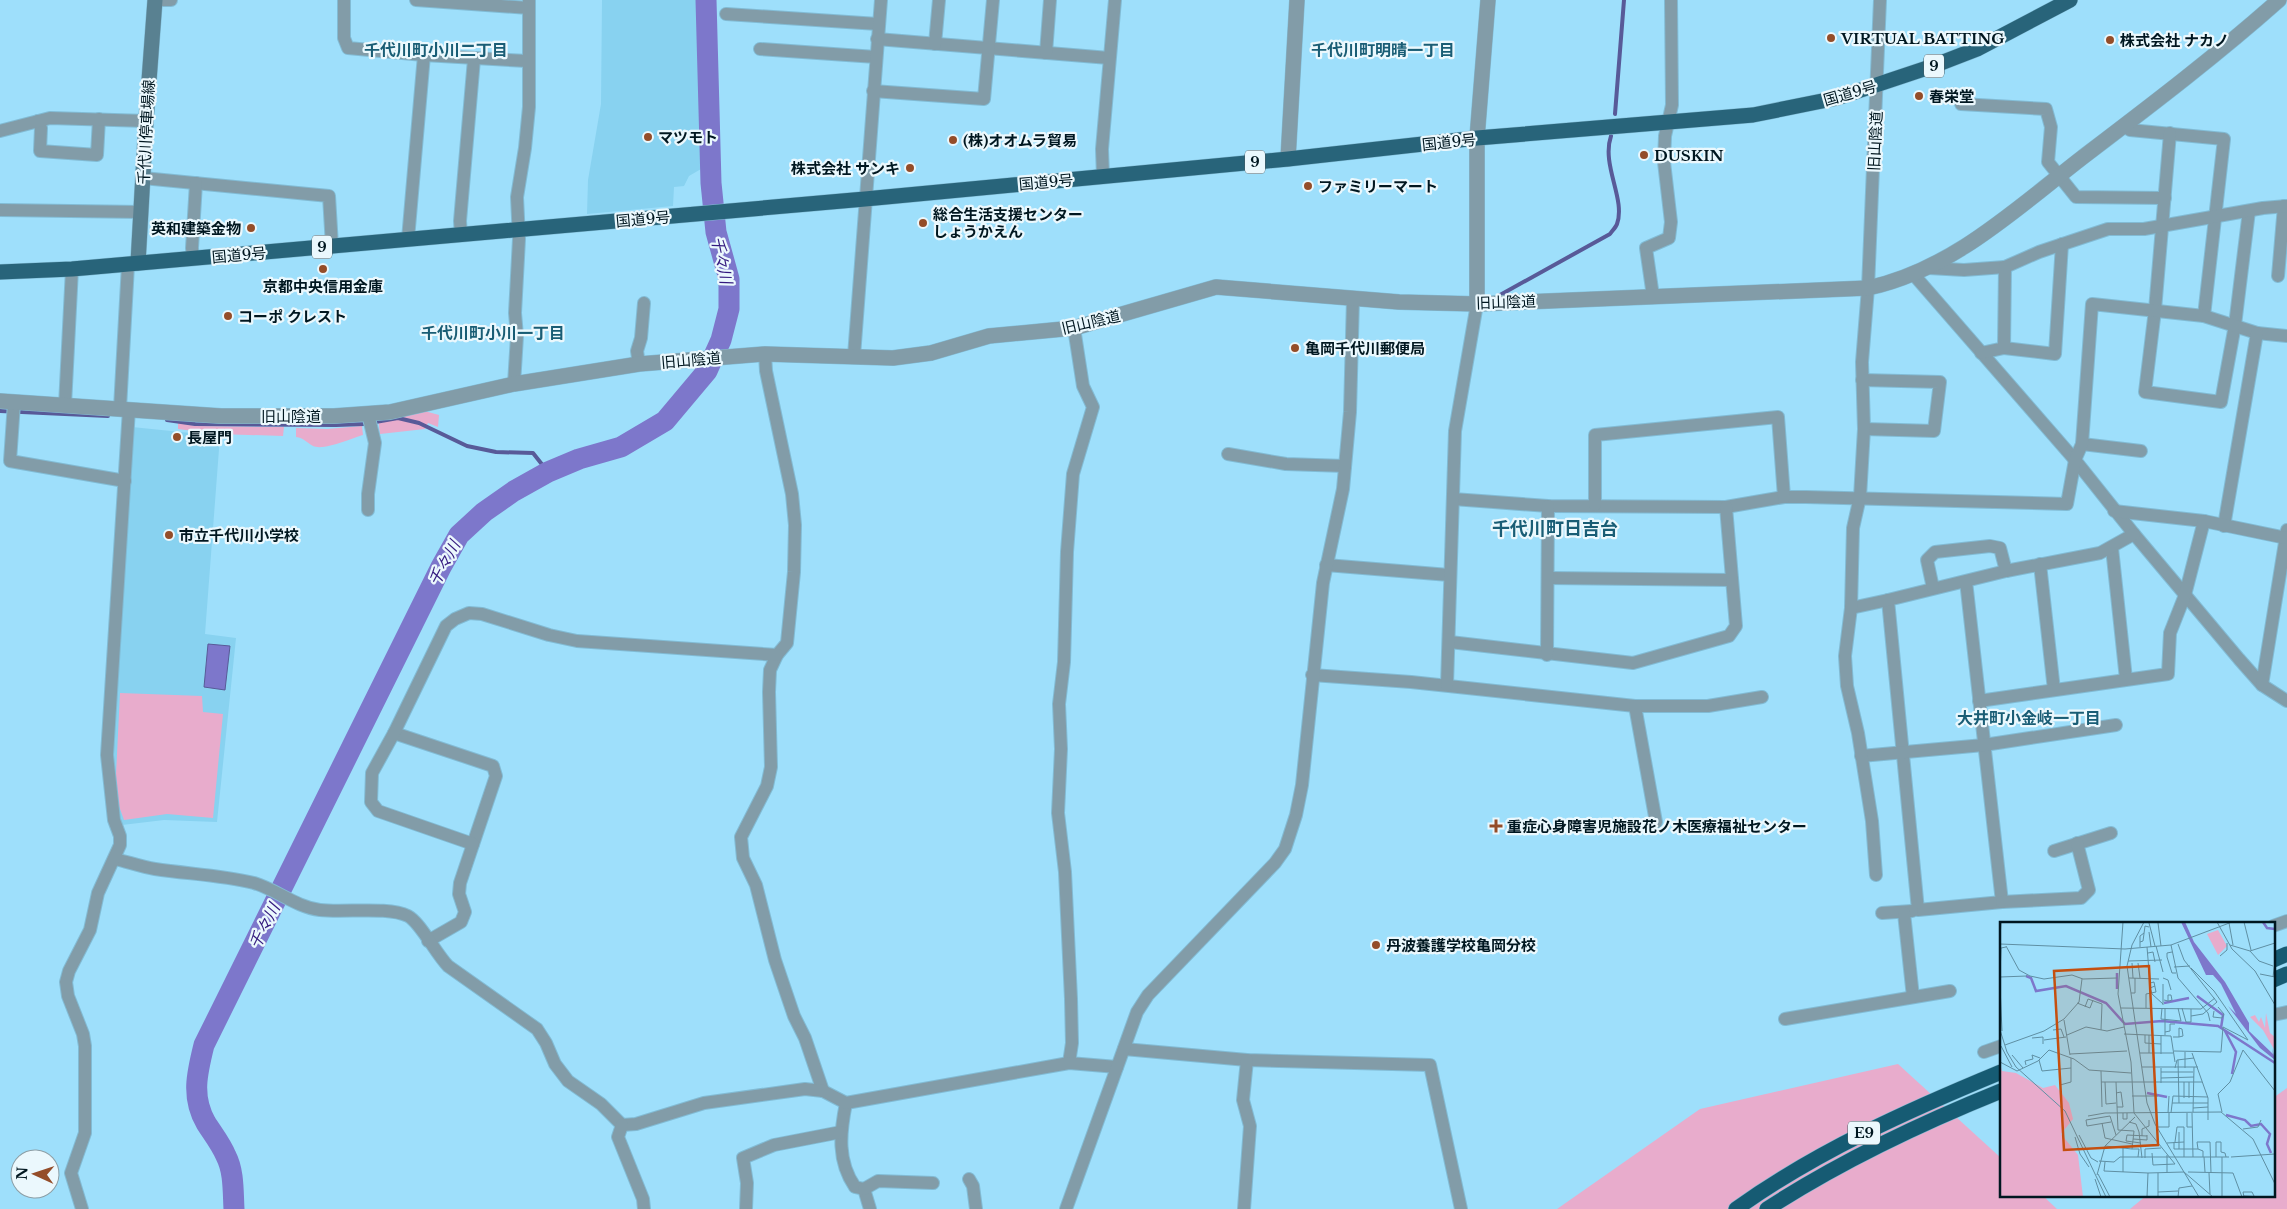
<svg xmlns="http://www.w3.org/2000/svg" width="2287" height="1209" viewBox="0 0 2287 1209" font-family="'Libre Baskerville','Noto Sans JP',serif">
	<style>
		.built { fill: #88d2f0 }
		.green { fill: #e8accc }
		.water { fill: #7d77cb; stroke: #585a98 }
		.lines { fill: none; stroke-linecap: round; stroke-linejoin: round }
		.stream { stroke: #585a98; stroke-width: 4 }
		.river { stroke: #7d77cb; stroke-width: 21 }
		.minor-casing { stroke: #82bbd4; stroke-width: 14 }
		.tertiary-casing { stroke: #82bbd4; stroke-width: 16 }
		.secondary-casing { stroke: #82bbd4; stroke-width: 16 }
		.trunk-casing { stroke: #82bbd4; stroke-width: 16 }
		.motorway-casing { stroke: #82bbd4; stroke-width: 16 }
		.minor { stroke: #829ca8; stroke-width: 12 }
		.tertiary { stroke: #829ca8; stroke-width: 15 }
		.secondary { stroke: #598191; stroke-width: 15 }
		.trunk { stroke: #28647a; stroke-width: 15 }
		.motorway { stroke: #165b73; stroke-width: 15 }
		.poi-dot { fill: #944d29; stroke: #ebf8fd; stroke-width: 2 }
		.labels { text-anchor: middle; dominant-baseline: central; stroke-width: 4.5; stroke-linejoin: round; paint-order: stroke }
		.shield { fill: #ebf8fd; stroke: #465a62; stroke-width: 1 }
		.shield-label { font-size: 14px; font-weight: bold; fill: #001720 }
		.poi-label { font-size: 15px; font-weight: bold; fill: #001720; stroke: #ebf8fd; text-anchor: start }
		.street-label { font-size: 15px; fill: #001720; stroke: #ebf8fd }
		.neighbourhood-label { font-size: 16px; font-weight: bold; fill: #195d75; stroke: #ebf8fd }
		.water-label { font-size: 16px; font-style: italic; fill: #33197e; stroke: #ebf8fd }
		.quarter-label { font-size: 18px; font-weight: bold; fill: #195d75; stroke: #ebf8fd }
		.inset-river { fill: none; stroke: #7d77cb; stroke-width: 2.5 }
		.inset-road { fill: none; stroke: #5f8fa3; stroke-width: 1 }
		.view { fill: #c54f0f; fill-opacity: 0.15; stroke: #c54f0f; stroke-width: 2.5 }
		.inset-edge { fill: none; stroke: #001720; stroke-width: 2.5 }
	</style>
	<rect width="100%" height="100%" fill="#9edffb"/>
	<g class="built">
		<path d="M 602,0 L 697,0 L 701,169 L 689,176 L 684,186 L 674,187 L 673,206 L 587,214 L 588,180 L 601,104 Z"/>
		<path d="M 132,427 L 220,436 L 205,634 L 236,638 L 217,822 L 164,820 L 122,825 L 113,796 L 110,757 Z"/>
	</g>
	<g class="green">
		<path d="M 421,410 L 439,415 L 438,427 L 428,423 L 425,429 L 380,434 L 378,419 Z"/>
		<path d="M 178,423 L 197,426 L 284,427 L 283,436 L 217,434 L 178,429 Z"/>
		<path d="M 362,426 L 363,435 C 352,438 324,451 313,446 C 306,442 304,438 296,437 L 296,428 L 327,429 Z"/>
		<path d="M 120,693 L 202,696 L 203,712 L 223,714 L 213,818 L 167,814 L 124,820 L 115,795 Z"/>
		<path d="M 1898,1064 L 2001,1158 L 2001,1195 L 2042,1195 L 2057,1209 L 1557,1209 L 1700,1109 Z"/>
		<path d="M 2287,1088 L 2287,1209 L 2130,1209 L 2147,1195 L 2273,1195 L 2273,1098 Z"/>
	</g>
	<path class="water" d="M 208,644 L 230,646 L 225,690 L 204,687 Z"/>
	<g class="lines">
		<g class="stream">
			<path d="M 1615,114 L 1624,0"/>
			<path d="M 1500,295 L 1610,234 C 1612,231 1616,227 1617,224 C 1626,199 1601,165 1611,136"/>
			<path d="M 0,411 L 108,416"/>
			<path d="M 167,420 L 195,424 L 336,425 L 364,424 L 398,418 L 419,423 L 467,446 L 496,452 L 533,453 L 548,472"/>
		</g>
		<path class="river" d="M 234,1209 C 233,1192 234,1171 226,1156 C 221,1144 213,1134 206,1123 C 191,1097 197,1073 204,1045 L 441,567 L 459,535 L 484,512 L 514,491 L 548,472 L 579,459 L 621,447 L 665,421 L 707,371 L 721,340 L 729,309 L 729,279 L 716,232 L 711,183 L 706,0"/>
		<g class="minor-casing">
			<g id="minor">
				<path d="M 162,0 L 171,0"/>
				<path d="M 344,0 L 344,38 L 348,48 L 424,55 L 527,61"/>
				<path d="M 416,0 L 529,8"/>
				<path d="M 726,14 L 878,24"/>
				<path d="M 877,39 L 1109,58"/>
				<path d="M 935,44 L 939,0"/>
				<path d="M 760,49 L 876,57"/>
				<path d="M 1046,53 L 1050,0"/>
				<path d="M 873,91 L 984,99 L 993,0"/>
				<path d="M 1961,104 L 2046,109 L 2051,127 L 2048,162 L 2076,197 L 2165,198"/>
				<path d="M 38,121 L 41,128 L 40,151 L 97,155 L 99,119"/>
				<path d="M 2124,126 L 2130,130 L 2224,139 L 2204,316"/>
				<path d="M 0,131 L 50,118 L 146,121"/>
				<path d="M 2170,133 L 2155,310 L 2145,392 L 2221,402 L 2235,325 L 2249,211"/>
				<path d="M 1103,176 L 1102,149 L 1115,0"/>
				<path d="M 143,178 L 329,196 L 332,246"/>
				<path d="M 0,210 L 141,212"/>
				<path d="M 461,235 L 460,221 L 474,59"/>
				<path d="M 408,239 L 424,55"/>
				<path d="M 193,258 L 192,248 L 196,183"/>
				<path d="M 1929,268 L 1964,270 L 2005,267"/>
				<path d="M 1914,275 L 2075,460 L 2134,534 L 2239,659 L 2262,685 L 2287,701"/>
				<path d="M 2278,276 L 2284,206"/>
				<path d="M 1653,296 L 1646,248 L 1669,238 L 1671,222 L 1664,162 L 1665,136 L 1672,105 L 1671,0"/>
				<path d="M 2004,348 L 2055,354 L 2062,244"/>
				<path d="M 1981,353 L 2004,348 L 2005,267 L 2039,252 L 2108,229 L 2144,229 L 2263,208 L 2287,206"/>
				<path d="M 765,354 L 766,371 L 792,494 L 795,525 L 794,572 L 787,643 L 777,655 L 770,670 L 769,692 L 771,767 L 767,786 L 741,837 L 743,858 L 756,885 L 775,960 L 794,1016 L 805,1038 L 823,1091"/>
				<path d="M 854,356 L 881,0"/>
				<path d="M 639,364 L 637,351 L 641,338 L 644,303"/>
				<path d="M 1862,380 L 1940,382 L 1934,431 L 1864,429"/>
				<path d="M 514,384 L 517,336 L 515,313 L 519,239 L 517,197 L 525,148 L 529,107 L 529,0"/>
				<path d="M 14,403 L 10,461 L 125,481"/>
				<path d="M 65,405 L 72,269"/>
				<path d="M 120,408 L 128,265"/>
				<path d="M 368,414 L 375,443 L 368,494 L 368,510"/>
				<path d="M 2082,444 L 2141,451"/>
				<path d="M 1228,454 L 1286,464 L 1345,466"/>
				<path d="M 1453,499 L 1548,506 L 1726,507 L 1784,497 L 1806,497 L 2067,504 L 2075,460 L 2082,444 L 2092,304 L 2204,316 L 2257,333 L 2287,336"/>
				<path d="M 1595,505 L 1595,435 L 1778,417 L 1784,497"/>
				<path d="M 2114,511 L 2204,521"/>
				<path d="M 2224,526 L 2257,333"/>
				<path d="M 2112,548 L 2126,679"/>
				<path d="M 2040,564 L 2054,690"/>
				<path d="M 1326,565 L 1449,575"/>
				<path d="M 1548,578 L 1732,580"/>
				<path d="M 1966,581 L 2002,902 L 1918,910 L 1888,600 L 2006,571 L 2100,553 L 2134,534"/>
				<path d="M 1933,588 L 1927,560 L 1935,552 L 1990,546 L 2000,548 L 2006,571"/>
				<path d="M 1851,608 L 1888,600"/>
				<path d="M 1450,642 L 1633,663 L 1729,636 L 1736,626 L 1726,507"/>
				<path d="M 1547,655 L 1548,506"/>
				<path d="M 1312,675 L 1411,682 L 1635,706 L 1708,706 L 1762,697"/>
				<path d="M 1447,685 L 1455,431 L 1477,304"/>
				<path d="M 2262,685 L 2287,530"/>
				<path d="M 1979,701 L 2168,674 L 2170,633 L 2185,595 L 2204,521 L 2286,538"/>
				<path d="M 1635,706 L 1656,822"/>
				<path d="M 394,733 L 493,766 L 496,776 L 460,883 L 459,894 L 465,912 L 461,922 L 428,941"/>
				<path d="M 1861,756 L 1984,745 L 2116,725"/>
				<path d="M 473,844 L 378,811 L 371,802 L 372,773 L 394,733 L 446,626 L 455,619 L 469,613 L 482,614 L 549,635 L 577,641 L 777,655"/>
				<path d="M 2054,851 L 2111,833"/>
				<path d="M 115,859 C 128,862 142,867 155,869 C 188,874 221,875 254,883 C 277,890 296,907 320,910 C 344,913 388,906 408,916 C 420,922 436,954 448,966 L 537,1029 L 546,1043 L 555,1064 L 568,1081 L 601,1104 L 622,1125"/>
				<path d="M 1876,875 L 1872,821 L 1858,733 L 1847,686 L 1845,656 L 1851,608 L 1853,528 L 1860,497 L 1864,429 L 1862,362 L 1868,288 L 1880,0"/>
				<path d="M 2002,902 L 2081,898 L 2089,890 L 2077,843"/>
				<path d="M 1882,913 L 1912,911"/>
				<path d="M 1904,913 L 1913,997"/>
				<path d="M 2273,926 L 2287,921"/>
				<path d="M 2273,1015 L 2287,1012"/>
				<path d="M 1785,1019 L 1950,991"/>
				<path d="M 1124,1049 L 1247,1060 L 1430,1065 L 1461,1209"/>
				<path d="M 1984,1052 L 2001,1046"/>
				<path d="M 1069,1063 L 1072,1043 L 1071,999 L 1065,872 L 1058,813 L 1061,749 L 1059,704 L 1064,662 L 1067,552 L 1073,474 L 1093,407 L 1083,386 L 1074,328"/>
				<path d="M 846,1103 C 840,1133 837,1161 855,1187 L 864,1189 L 870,1209"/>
				<path d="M 622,1125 L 636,1124 L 704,1103 L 805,1089 L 823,1091 L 846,1103 L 1069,1063 L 1117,1067"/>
				<path d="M 622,1125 L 618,1137 L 643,1199 L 644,1209"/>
				<path d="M 969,1179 L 973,1186 L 976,1209"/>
				<path d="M 864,1189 L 878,1181 L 933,1183"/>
				<path d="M 82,1209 L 71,1173 L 85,1133 L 85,1046 L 83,1034 L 68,996 L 66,982 L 69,971 L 90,930 L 98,893 L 120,845 L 120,836 L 114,820 L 107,755 L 129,409"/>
				<path d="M 746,1209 L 747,1183 L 743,1158 L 774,1145 L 841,1132"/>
				<path d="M 1066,1209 L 1137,1012 L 1148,995 L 1275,863 L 1285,849 L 1296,815 L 1302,785 L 1323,583 L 1343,489 L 1350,412 L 1353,299"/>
				<path d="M 1244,1209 L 1250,1126 L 1243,1100 L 1247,1060"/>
			</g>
		</g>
		<g class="tertiary-casing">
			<g id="tertiary">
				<path d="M 1288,159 L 1297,0"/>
				<path d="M 1477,304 L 1477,138 L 1488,0"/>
				<path d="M 0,401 L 221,416 L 334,416 L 390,412 L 514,384 L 639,364 L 765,354 L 893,358 L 931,353 L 989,336 L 1074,328 L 1216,287 L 1399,302 L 1477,304 L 1868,288 C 1952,270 2017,208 2083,157 C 2150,106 2216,56 2279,0"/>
			</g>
		</g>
		<g class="secondary-casing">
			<path id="secondary" d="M 138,263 L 146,121 L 155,0"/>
		</g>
		<g class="trunk-casing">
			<path id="trunk" d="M 0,272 L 72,269 L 865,199 L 1288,159 L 1477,138 L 1753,115 L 1837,98 L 1933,66 L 1977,49 L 2070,0"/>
		</g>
		<g class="motorway-casing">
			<g id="motorway">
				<path d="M 2273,960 L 2287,954"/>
				<path d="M 2273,980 L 2287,974"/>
				<path d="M 1736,1209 C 1817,1151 1909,1110 2001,1072"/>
				<path d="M 1767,1209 C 1841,1161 1919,1124 2001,1091"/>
			</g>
		</g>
		<use href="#minor" class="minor"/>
		<use href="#tertiary" class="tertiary"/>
		<use href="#secondary" class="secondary"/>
		<use href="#trunk" class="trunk"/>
		<use href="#motorway" class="motorway"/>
	</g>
	<g class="poi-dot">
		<circle cx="1831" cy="38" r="5"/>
		<circle cx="2110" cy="40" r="5"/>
		<circle cx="1919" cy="96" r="5"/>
		<circle cx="648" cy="137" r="5"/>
		<circle cx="953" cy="140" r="5"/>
		<circle cx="1644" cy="155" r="5"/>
		<circle cx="910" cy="168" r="5"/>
		<circle cx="1308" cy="186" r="5"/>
		<circle cx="923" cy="223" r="5"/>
		<circle cx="251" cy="228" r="5"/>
		<circle cx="323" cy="269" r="5"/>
		<circle cx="228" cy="316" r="5"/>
		<circle cx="1295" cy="348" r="5"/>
		<circle cx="177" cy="437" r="5"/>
		<circle cx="169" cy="535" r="5"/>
		<path d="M1493.5 818.5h5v5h5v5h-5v5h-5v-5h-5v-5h5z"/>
		<circle cx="1376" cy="945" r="5"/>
	</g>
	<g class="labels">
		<g class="shield">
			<rect x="1924" y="54.5" width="20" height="23" rx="4"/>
			<rect x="1245" y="150.5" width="20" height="23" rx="4"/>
			<rect x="312" y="235.5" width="20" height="23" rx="4"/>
			<rect x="1848" y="1121.5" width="32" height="23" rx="4"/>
		</g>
		<g class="shield-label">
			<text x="1934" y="66">9</text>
			<text x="1255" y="162">9</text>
			<text x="322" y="247">9</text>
			<text x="1864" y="1133">E9</text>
		</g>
		<g class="poi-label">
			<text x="1841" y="38">VIRTUAL BATTING</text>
			<text x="2120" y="40">株式会社 ナカノ</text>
			<text x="1929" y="96">春栄堂</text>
			<text x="658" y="137">マツモト</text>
			<text x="963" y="140">(株)オオムラ貿易</text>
			<text x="1654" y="155">DUSKIN</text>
			<text x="900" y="168" text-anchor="end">株式会社 サンキ</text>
			<text x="1318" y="186">ファミリーマート</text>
			<text x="933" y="214">総合生活支援センター<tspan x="933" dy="17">しょうかえん</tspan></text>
			<text x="241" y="228" text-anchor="end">英和建築金物</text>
			<text x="323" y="286" text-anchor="middle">京都中央信用金庫</text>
			<text x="238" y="316">コーポ クレスト</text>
			<text x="1305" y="348">亀岡千代川郵便局</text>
			<text x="187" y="437">長屋門</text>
			<text x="179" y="535">市立千代川小学校</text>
			<text x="1507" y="826">重症心身障害児施設花ノ木医療福祉センター</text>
			<text x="1386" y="945">丹波養護学校亀岡分校</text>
		</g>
		<g class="street-label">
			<text transform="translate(1850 93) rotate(-16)">国道9号</text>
			<text transform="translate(146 132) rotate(-87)">千代川停車場線</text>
			<text transform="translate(1875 141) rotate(-87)">旧山陰道</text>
			<text transform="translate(1449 142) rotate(-6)">国道9号</text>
			<text transform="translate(1046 182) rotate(-5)">国道9号</text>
			<text transform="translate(643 219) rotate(-5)">国道9号</text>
			<text transform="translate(239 255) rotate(-5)">国道9号</text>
			<text transform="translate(1506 302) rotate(-2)">旧山陰道</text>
			<text transform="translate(1091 322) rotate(-13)">旧山陰道</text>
			<text transform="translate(691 360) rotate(-5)">旧山陰道</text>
			<text x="291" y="416">旧山陰道</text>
		</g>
		<g class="neighbourhood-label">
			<text x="436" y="50">千代川町小川二丁目</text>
			<text x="1383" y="50">千代川町明晴一丁目</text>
			<text x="493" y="333">千代川町小川一丁目</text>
			<text x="2029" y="718">大井町小金岐一丁目</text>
		</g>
		<g class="water-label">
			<text transform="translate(722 260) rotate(78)">千々川</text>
			<text transform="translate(444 563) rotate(-62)">千々川</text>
			<text transform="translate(264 926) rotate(-64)">千々川</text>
		</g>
		<g class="quarter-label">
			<text x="1555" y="529">千代川町日吉台</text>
		</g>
	</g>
	<g transform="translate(2000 922)">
		<rect width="275" height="275" fill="#9edffb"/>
		<path d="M 218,8 L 227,24 L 218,33 L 207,12 ZM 266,91 L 270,111 L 275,115 L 275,129 L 263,108 L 250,95 L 255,93 L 259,100 L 261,95 L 265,106 ZM 0,142 L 2,149 L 16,151 L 43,166 L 55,163 L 69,181 L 73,197 L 61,212 L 78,233 L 83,275 L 0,275 Z" fill="#e8accc"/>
		<path d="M 181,0 L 185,0 L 194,20 L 225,60 L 249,101 L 249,109 L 273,132 L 272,126 L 275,138 L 260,126 L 228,84 L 236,92 L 221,62 L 213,53 L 206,53 Z" fill="#7d77cb"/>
		<path class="inset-river" d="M 263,0 L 267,6 L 275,7M 117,51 L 117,67M 26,54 L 31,56 L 36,69 L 66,64 L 106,81 L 125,102 L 162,99 L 218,104 L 275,141M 197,74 L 223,93 L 221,106M 164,81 L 189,76M 225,109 L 236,130 L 232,152M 147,171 L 167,175M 226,193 L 245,198 L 251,204 L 261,202 L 270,212 L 267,222 L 271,231"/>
		<path class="inset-road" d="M 123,0 L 118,72 L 131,140 L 134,191 L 175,242 L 153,243 L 152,231M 144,0 L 132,23 L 127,44 L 147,181 L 155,202 L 199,275M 217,0 L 232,27 L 255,49 L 275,83M 244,0 L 251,28M 149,1 L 155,24M 158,1 L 161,24M 229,1 L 233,23M 149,10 L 151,25M 0,16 L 1,0M 140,20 L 143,19 L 145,4 L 149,5M 0,22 L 125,27 L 171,23 L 232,0M 178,22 L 184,38 L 217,80 L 203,92 L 191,94M 171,23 L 178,56 L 208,91 L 210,99M 230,23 L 250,29 L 275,21M 6,24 L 19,48 L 30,54 L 44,57 L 72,53 L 83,57 L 117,56M 156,24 L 163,50M 140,25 L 140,14 L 144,11M 147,25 L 150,61 L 154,60M 250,29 L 259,39 L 273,44M 172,30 L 167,31 L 167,35 L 172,51 L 176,51M 148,31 L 153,30 L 155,40M 220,34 L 227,28 L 227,21M 128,39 L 162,38M 132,41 L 133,56M 138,41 L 140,56M 174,45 L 190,44M 260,52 L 275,55M 0,53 L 1,26 L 6,25M 0,55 L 27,54M 273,55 L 275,39M 129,56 L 159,57M 163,56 L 168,58 L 171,68M 163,62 L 163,83M 0,64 L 2,109M 155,64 L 150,66 L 152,72 L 163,82M 131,71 L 135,71 L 135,56M 164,78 L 168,79 L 169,79 L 172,78 L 171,73 L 168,73 L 168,79M 77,81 L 90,86 L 93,78M 85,85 L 88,77 L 102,82 L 101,108M 121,86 L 201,87 L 215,76M 146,86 L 146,72 L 156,70 L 154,60M 162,86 L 161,97 L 181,99 L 178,86M 165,86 L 165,113M 182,86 L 186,100 L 191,100 L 191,87M 214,89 L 213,95 L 222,96 L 224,92 L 218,85M 64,98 L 70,133M 0,108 L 7,130 L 16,145 L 65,189 L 106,275M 53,108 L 61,107 L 64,115M 165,110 L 170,109 L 170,102 L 175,102M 124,112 L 171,114 L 175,140M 67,113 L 86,105 L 107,109 L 124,105M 145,113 L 145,121 L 161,122M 173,115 L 179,115 L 183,114 L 182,107 L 179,106 L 179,115M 32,116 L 43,115 L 43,122M 44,118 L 66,115M 5,123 L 44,109 L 64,97 L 79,80 L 82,57M 1,124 L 12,145M 174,129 L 221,130 L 223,105 L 248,118 L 214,69 L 191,46M 185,130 L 185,146M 140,131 L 173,131M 149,131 L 149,113M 192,131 L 208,176 L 208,198M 70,132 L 127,129M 161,132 L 161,113M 12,133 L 23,146M 39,138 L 42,149 L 71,146M 178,138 L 179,181M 0,140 L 17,149 L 38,139 L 49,128 L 74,137 L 89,148 L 131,151M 26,143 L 25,139 L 33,137 L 32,133 L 40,136M 142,145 L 198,145M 161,146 L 161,161M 175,146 L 177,138 L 194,136M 101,149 L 102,185M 161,150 L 193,150M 161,156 L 194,155M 101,160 L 202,160M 105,160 L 106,182 L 116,181M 184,160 L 184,176M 60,163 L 71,160 L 71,136M 116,171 L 121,170 L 123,185 L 117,185M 132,174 L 158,174M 189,176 L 189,160M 172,181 L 208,181M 193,186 L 208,185M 193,190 L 194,145M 222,190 L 218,172 L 230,160 L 243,128 L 275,169M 123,191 L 123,197 L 127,197 L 127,191M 168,191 L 169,174M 171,191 L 173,174 L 208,175M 187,191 L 187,205 L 192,205M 192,191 L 193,235M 88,194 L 105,191 L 221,190 L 253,217 L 275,262M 111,200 L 87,204 L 86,198 L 110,194 L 116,213M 129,200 L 136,202 L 139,210 L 142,236M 102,201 L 105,216 L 132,222M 157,205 L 169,205 L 169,191M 243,207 L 258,205 L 261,198M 179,210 L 179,227M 79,213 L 91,236 L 98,240M 142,214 L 142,207 L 149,204 L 149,198M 75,215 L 80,232 L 89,245M 133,217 L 147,218 L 147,213M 174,220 L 174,227 L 198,227 L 203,229 L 203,235M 175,220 L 177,205 L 184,205 L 184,235M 141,221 L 126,219 L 127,213 L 147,214M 167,221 L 184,220M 105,224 L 132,227 L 134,209 L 118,208 L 116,160M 123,226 L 123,250M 132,227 L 139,227 L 138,235M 198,227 L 197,220 L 210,220 L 211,251M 167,233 L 167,250M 204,235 L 205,250M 216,235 L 216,220 L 221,220 L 221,230 L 225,231 L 226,235M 222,235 L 222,275M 231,235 L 275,232M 145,236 L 145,227 L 161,226M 99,239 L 114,240 L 120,235 L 229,235M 105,240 L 104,249 L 148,251M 184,250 L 213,275M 188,250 L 233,251 L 242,275M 158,251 L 158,275M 209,251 L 210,272M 98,252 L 110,275M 97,253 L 105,224 L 135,195M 95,257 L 101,275M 158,270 L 178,269M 244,274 L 266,275M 147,275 L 148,251 L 184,250M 178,275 L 179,266 L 192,264M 244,275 L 243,270 L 252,270 L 254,274"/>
		<path class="view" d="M 149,44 L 158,223 L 64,228 L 54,49 Z"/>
		<rect width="275" height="275" class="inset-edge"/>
	</g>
	<g transform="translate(35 1174) rotate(273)"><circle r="24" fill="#ebf8fd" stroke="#8d9ea5"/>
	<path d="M0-4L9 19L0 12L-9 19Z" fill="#944d29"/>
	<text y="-8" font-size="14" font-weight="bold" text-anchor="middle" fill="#001720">N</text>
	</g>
</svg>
